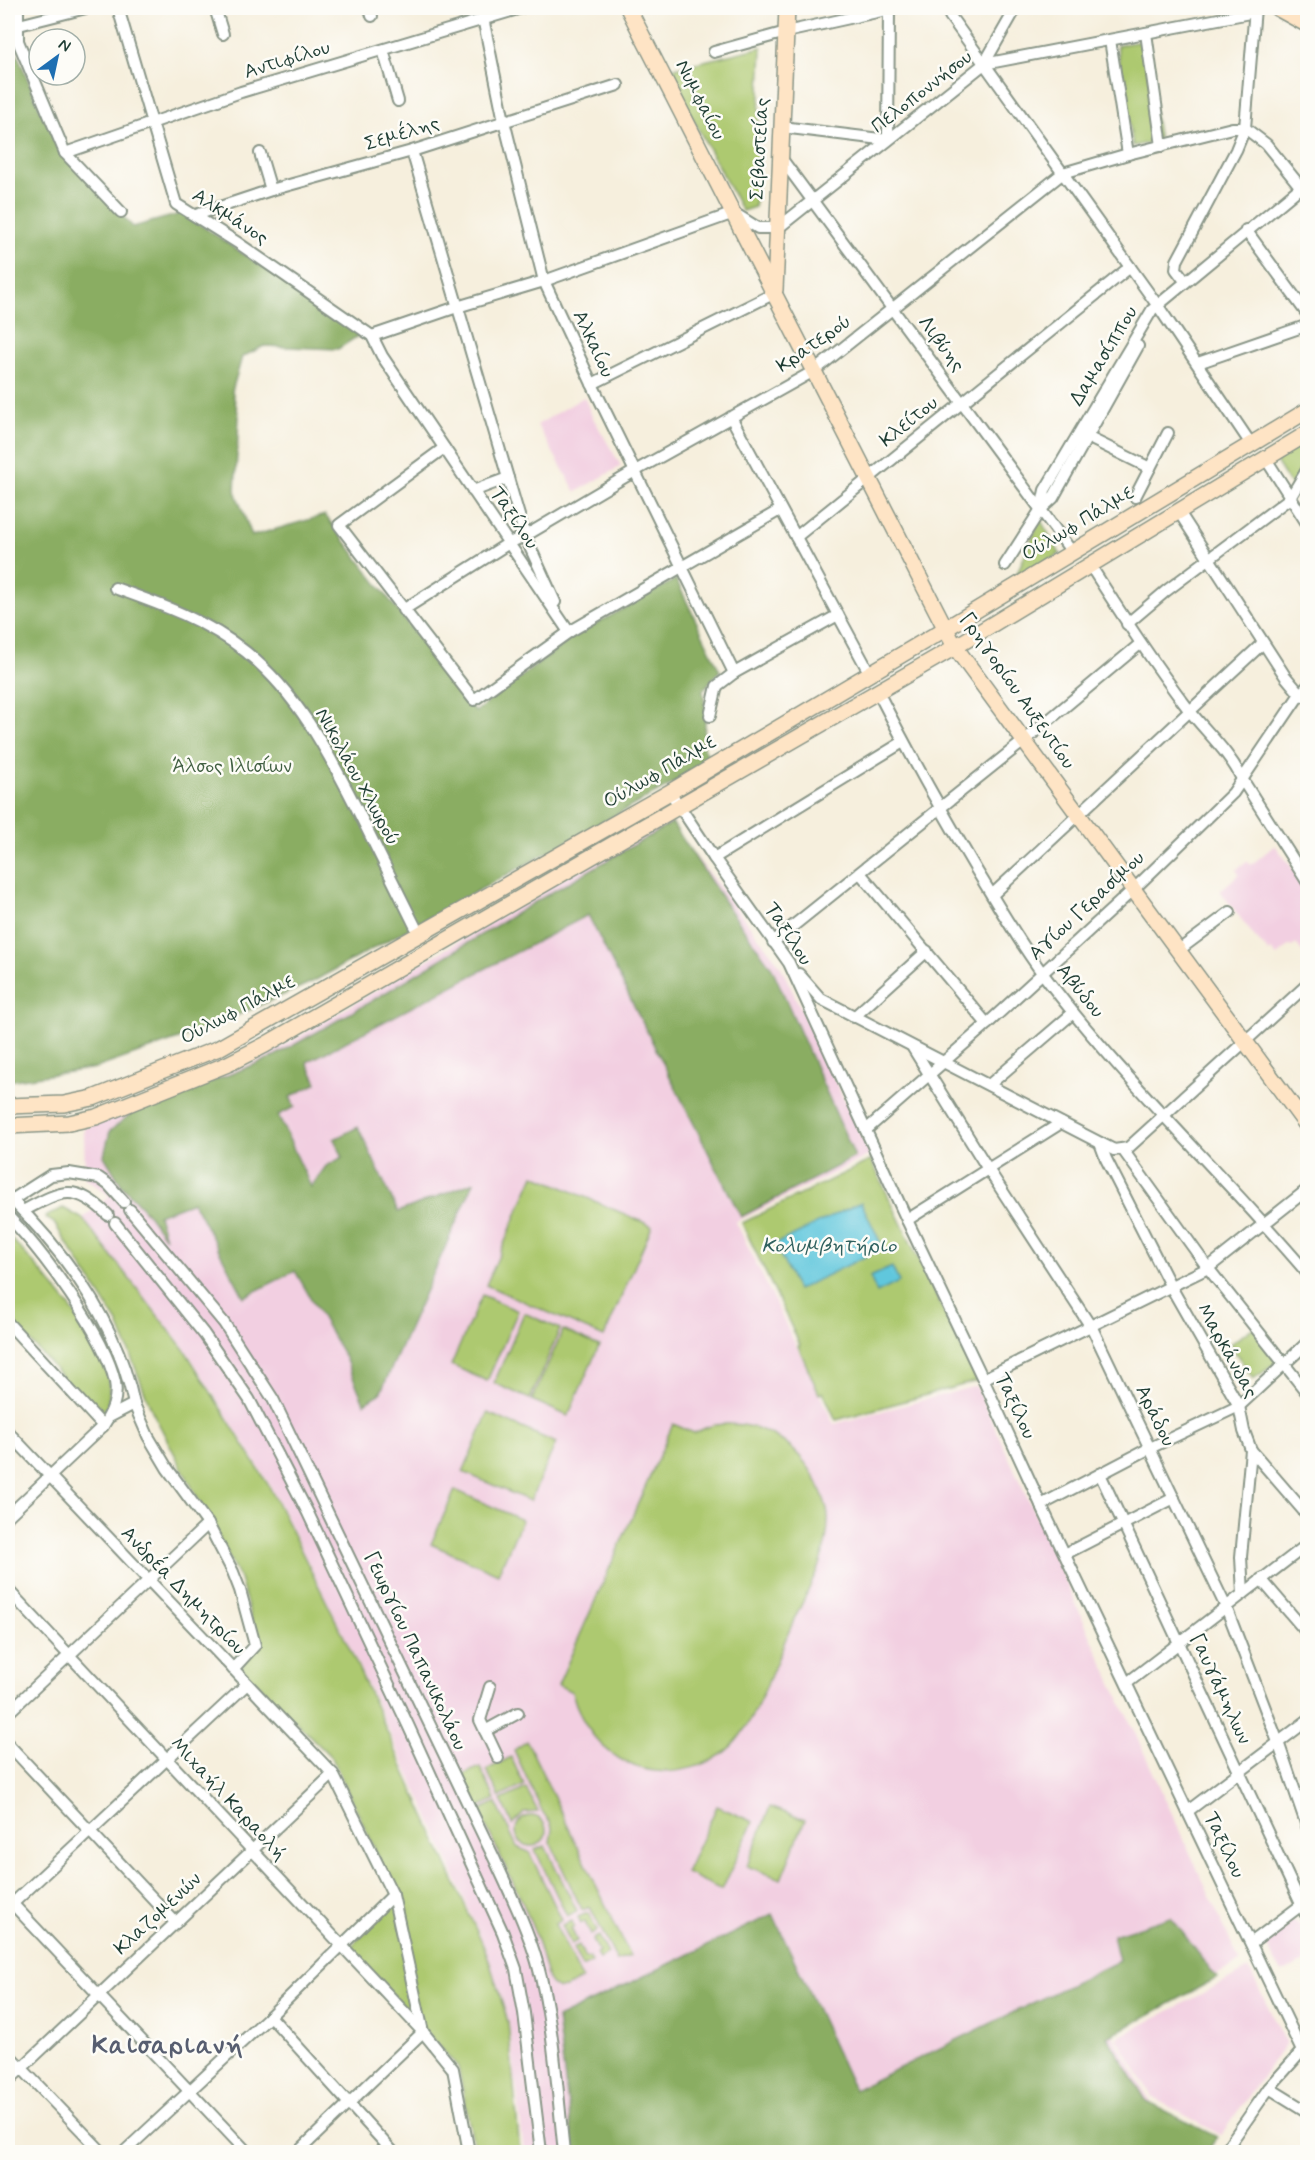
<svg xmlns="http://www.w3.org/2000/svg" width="1315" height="2160" viewBox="0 0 1315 2160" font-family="Mynerve,sans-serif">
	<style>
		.built { fill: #f2cfe1 }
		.green { fill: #adc96f; stroke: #668352; stroke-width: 1.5 }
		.forest { fill: #8aad62; stroke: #54754b; stroke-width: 1.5 }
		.water { fill: #60c7dd; stroke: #408288; stroke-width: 1.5 }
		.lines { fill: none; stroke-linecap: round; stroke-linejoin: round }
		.street-casing { stroke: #8a9688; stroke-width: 14 }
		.secondary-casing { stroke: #8a9688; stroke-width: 18 }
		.street { stroke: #fff; stroke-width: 10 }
		.secondary { stroke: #fee4c5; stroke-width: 15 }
		.labels { text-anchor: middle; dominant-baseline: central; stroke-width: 5; stroke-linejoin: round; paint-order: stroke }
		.street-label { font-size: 20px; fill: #1f3d34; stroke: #fdfcf7 }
		.park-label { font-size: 20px; fill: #426043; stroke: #fdfcf7 }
		.water-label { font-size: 21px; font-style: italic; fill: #2f605e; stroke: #fdfcf7 }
		.district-label { font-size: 26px; font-weight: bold; letter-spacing: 1.5px; fill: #575e70; stroke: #fdfcf7 }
	</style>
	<rect width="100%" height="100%" fill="#fdfcf7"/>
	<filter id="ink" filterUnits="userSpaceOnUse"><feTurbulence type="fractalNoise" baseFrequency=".0167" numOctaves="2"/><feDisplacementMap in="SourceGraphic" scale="12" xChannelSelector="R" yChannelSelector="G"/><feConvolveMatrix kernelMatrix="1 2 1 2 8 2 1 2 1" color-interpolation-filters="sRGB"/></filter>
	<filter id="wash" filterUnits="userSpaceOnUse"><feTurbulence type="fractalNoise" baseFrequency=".008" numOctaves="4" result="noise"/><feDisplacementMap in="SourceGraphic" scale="24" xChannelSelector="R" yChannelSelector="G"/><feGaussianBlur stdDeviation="1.35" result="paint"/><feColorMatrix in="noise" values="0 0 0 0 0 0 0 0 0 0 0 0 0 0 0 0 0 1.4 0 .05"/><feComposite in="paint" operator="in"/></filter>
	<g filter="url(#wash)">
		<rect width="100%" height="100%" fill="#f6efdd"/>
		<g class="built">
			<path d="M 584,397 L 592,416 L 621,466 L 576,492 L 537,425 Z"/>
			<path d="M 666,818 L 780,965 L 870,1155 L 736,1222 L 834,1424 L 976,1386 L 1240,1962 L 1112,2033 L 1179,2152 L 524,2152 L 509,2022 L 487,1952 L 438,1837 L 349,1645 L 270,1485 L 187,1351 L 82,1219 L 110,1196 L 85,1178 L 84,1128 L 260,1060 Z"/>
			<path d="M 1275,845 L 1303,883 L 1307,887 L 1307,957 L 1296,944 L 1292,947 L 1290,945 L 1277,956 L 1271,950 L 1269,952 L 1254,936 L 1220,891 L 1239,874 L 1236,870 L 1243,864 L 1247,861 L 1251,865 Z"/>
			<path d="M 1291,1920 L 1300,1924 L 1307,1938 L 1307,1953 L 1303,1955 L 1306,1961 L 1282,1973 L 1263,1940 Z"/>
			<path d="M 1249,1969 L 1286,2043 L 1221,2135 L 1152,2097 L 1117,2038 Z"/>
		</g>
		<g class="green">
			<path d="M 1143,41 L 1159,141 L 1133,146 L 1117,45 Z"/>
			<path d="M 762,47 L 755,207 L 742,211 L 667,70 Z"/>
			<path d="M 1307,441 C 1307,459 1303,472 1292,487 L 1275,460 Z"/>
			<path d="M 1040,519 L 1060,554 L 1013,583 Z"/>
			<path d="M 871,1160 L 977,1381 L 836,1420 L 823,1392 L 819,1394 L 798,1346 L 800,1345 L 742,1223 Z"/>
			<path d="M 534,1175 L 652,1226 L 604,1337 L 486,1285 Z"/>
			<path d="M 63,1208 L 83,1219 L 186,1352 L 269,1486 L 348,1645 L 487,1954 L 508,2022 L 520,2152 L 475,2152 L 458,2067 L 350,1947 L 399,1900 L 332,1758 L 241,1667 L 259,1645 L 240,1579 L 152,1411 L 118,1323 L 54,1223 L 45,1217 Z"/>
			<path d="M 8,1235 C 37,1267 142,1373 99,1418 L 8,1317 Z"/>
			<path d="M 482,1295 L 518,1311 L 487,1381 L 451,1365 Z"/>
			<path d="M 524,1313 L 560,1329 L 530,1399 L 494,1383 Z"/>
			<path d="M 1254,1327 L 1278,1362 L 1253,1379 L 1230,1344 Z"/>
			<path d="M 563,1330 L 599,1346 L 568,1416 L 532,1400 Z"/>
			<path d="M 488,1413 L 556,1443 L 530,1501 L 463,1472 Z"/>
			<path d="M 673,1424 L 694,1433 C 701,1430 708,1426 715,1425 C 760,1419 799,1444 818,1484 C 822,1493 828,1507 828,1518 C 829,1557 805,1595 790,1629 C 776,1661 760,1708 740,1736 C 717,1768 669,1779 634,1766 C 601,1753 581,1725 572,1692 L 558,1685 Z"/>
			<path d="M 455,1490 L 522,1520 L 498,1574 L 431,1544 Z"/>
			<path d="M 527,1741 L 630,1956 L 617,1961 L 590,1907 L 582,1910 L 550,1842 L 552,1829 L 551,1824 L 542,1811 L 514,1750 Z"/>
			<path d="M 511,1757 L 524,1785 L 500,1797 L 486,1770 Z"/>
			<path d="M 480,1767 L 495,1799 L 478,1808 L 462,1775 Z"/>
			<path d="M 526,1788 L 538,1812 L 524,1813 L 513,1824 L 501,1800 Z"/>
			<path d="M 496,1802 L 517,1847 L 529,1852 L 562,1920 L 555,1924 L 582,1979 L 566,1988 L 559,1989 L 552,1985 L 548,1979 L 535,1933 L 524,1906 L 479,1811 Z"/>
			<path d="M 717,1806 L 753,1822 L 722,1890 L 686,1873 Z"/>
			<path d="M 770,1807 L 805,1820 L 781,1879 L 747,1866 Z"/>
			<circle cx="531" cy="1831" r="15"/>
			<path d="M 545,1846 L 577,1911 L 567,1916 L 535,1850 Z"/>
			<path d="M 588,1913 L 597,1931 L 591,1935 L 585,1922 L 581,1923 L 578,1917 Z"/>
			<path d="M 572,1921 L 574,1926 L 571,1928 L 577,1941 L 571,1944 L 562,1925 Z"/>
			<path d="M 599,1936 L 608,1954 L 599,1959 L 596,1954 L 599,1952 L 593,1939 Z"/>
			<path d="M 579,1945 L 585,1958 L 589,1957 L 592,1962 L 582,1967 L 573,1948 Z"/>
		</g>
		<g class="forest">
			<path d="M 8,36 L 10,36 L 40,109 L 64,155 L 133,227 L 183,213 L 361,334 L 338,349 L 264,346 L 242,357 L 232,391 L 239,416 L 235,491 L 252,536 L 325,515 L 475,712 L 573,637 L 676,579 L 720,671 L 703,690 L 706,713 L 703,747 L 712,762 L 312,982 L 204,1030 L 96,1068 L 8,1081 Z"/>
			<path d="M 672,823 L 730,910 L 772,968 L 855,1157 L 741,1217 L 588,915 L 307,1062 L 317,1083 L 290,1097 L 295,1107 L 278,1115 L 311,1187 L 326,1166 L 343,1157 L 334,1139 L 358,1127 L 398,1212 L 474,1182 L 380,1394 L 364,1403 L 345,1358 L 295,1271 L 244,1297 L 193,1202 L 158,1215 L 165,1238 L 147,1213 L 122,1186 L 104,1156 L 110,1131 L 132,1113 L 271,1058 L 370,1002 L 540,899 Z"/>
			<path d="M 773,1914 L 854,2090 L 1119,1961 L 1113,1935 L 1171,1917 L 1217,1978 L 1108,2037 L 1147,2102 L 1217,2137 L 1207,2152 L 574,2152 L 557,2018 Z"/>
		</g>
		<g class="water">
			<path d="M 861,1202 L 883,1248 L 797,1290 L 775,1244 Z"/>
			<path d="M 892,1267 L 899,1282 L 877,1293 L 870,1277 Z"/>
		</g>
	</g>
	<g filter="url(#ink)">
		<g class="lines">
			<g class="street-casing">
				<g id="street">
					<path d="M 18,8 L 18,41 L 65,153 L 121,212"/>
					<path d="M 118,8 L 176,204 L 238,243 L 372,336 L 382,356 L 569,632"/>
					<path d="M 215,8 L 223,34"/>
					<path d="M 370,8 L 372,16"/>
					<path d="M 481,8 L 504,121 L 544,281 L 592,384 L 734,673"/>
					<path d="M 950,8 L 950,16 L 1158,306 L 1251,444"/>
					<path d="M 8,26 L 19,25 L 86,8"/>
					<path d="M 1146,33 L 1162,146"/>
					<path d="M 1110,40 L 1128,154"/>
					<path d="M 383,50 L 398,101"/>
					<path d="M 714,52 L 786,32 L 895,8"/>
					<path d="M 984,64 L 1016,8"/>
					<path d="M 782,127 L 888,140 L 889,9"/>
					<path d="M 412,151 L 525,536 L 555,602"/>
					<path d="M 65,153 L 241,92 L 521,8"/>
					<path d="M 260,153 L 271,190"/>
					<path d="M 781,158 L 1072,552"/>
					<path d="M 196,215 L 271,190 L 412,151 L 618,85"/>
					<path d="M 1246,230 L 1308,315"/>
					<path d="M 1185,281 L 1176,269 L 1177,261 L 1236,150 L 1245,128 L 1255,8"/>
					<path d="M 372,336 L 457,307 L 544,281 L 734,213 L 758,228 L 778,228 L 984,64 L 1255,12"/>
					<path d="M 1198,363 L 1308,325"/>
					<path d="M 592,384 L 775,293"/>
					<path d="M 731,417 L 870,674"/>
					<path d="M 1081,434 L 1150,468"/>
					<path d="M 444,448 L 339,525 L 474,700 L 569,632 L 780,510"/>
					<path d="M 1266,459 L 1308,525"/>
					<path d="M 473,491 L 508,478"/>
					<path d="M 1135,497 L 1168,433"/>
					<path d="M 1041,509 L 1045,490 L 1152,310 L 1308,181"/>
					<path d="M 1179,512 L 1285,676 L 1300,694 L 1308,698"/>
					<path d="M 796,537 L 1130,267"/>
					<path d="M 1005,565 L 1041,509 L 1053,498 L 1138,346"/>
					<path d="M 1090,565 C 1122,615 1153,663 1189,710 C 1207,733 1230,753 1242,779 L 1308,883"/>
					<path d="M 115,588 C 160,604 208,621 246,652 C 296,692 327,750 356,807 C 377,849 398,891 419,934"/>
					<path d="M 403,610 L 509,543 L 525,536 L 635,471 L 814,371 L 1063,173 L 1128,154 L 1232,128 L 1245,128 L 1266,144 L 1308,196"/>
					<path d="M 1127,624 L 1166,591 L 1290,498 L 1308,468"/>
					<path d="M 878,692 C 909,753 942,812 977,871 C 998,905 1019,942 1043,974 C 1123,1081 1222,1172 1308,1274"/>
					<path d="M 710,716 L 717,686 L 734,673 L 838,615"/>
					<path d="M 670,792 L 714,858 L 789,963 L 907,1220 L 983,1379 L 1041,1505 L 1302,2051"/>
					<path d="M 714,858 L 903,742"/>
					<path d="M 860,873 L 987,1024"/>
					<path d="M 992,895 L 1263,643"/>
					<path d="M 773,942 L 1025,740 L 1140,644"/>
					<path d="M 1179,950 L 1230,912"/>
					<path d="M 799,974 L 821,999 L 1114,1150 L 1128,1148 L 1308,984"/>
					<path d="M 854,1017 L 927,951"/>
					<path d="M 913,1048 L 988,1169 L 1093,1330 L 1226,1607 L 1278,1742 L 1308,1829"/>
					<path d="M 989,1085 L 1073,1013"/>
					<path d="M 866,1130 L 987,1024 L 1134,889 L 1233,793 L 1300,694 L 1308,686"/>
					<path d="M 1100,1143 L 1106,1159 L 1171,1287 L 1239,1406 L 1244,1431 L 1251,1450 L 1241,1557 L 1243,1594"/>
					<path d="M 1123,1150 L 1208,1268 L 1308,1394"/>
					<path d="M 8,1196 C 66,1253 117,1322 134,1404"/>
					<path d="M 12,1200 L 51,1175 L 69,1173 L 99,1178 L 109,1185 L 124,1202"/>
					<path d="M 130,1210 L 224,1323 L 273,1399 L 495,1860 C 510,1893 527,1927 537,1962 C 554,2023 557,2090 564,2152"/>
					<path d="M 23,1211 C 61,1191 74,1182 108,1215"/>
					<path d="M 8,1216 C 42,1251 105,1335 115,1382 C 118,1399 112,1412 103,1426 L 8,1516"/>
					<path d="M 907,1220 L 1061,1123"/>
					<path d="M 115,1223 L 204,1334 L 249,1399 L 308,1513 L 408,1725 L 503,1933 L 516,1969 L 524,2013 L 541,2152"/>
					<path d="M 8,1323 L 103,1426"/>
					<path d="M 983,1379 L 1208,1268 L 1308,1189"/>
					<path d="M 109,1417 L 134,1404 L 148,1436 L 167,1468 L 208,1524 L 233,1572 L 240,1590 L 255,1645 L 233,1669"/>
					<path d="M 8,1432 L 333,1774 L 393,1895 L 423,2032"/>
					<path d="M 1251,1450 L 1308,1516"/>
					<path d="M 1100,1474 L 1308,1919"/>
					<path d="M 1041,1505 L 1150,1448 L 1239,1406 L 1308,1342"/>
					<path d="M 1065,1554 L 1174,1498"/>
					<path d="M 1261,1579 L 1308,1634"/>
					<path d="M 8,1590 L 423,2032 L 453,2069 L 469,2152"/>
					<path d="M 1127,1683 L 1308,1544"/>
					<path d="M 490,1687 L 480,1720 L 498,1758"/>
					<path d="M 8,1713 L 208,1524"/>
					<path d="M 485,1731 L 518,1713"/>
					<path d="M 8,1744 L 176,1923"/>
					<path d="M 1188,1811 L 1308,1720"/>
					<path d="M 8,1899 L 247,2152"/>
					<path d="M 9,1907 L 247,1684"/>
					<path d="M 1251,1943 L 1308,1900"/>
					<path d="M 270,2016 L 393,2152"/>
					<path d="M 8,2054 L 102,2152"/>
					<path d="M 8,2081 L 333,1774"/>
					<path d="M 1269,2088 L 1308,2112"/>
					<path d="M 124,2152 L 270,2016 L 393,1895"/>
					<path d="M 298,2152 L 423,2032"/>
					<path d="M 1224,2152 L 1269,2088 L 1302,2051 L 1307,2049"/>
				</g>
			</g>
			<g class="secondary-casing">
				<g id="secondary">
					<path d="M 628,8 L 955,647 L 1308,1127"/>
					<path d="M 1277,8 L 1308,25"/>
					<path d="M 775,290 L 787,8"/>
					<path d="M 8,1106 L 64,1104 L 93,1098 L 219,1048 L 670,792 L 945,629 L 1308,410"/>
					<path d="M 8,1126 L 69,1123 L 96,1117 L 228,1064 L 265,1045 L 955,647 L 1308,433"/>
				</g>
			</g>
			<use href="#street" class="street"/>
			<use href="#secondary" class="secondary"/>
		</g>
	</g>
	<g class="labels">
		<g class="street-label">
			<text transform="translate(287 60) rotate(-17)">Αντιφίλου</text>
			<text transform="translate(922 92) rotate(-38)">Πελοποννήσου</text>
			<text transform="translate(700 100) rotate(63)">Νυμφαίου</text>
			<text transform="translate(402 134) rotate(-17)">Σεμέλης</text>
			<text transform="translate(760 149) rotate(-87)">Σεβαστείας</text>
			<text transform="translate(230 217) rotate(33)">Αλκμάνος</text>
			<text transform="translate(593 344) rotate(65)">Αλκαίου</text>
			<text transform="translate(814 344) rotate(-35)">Κρατερού</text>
			<text transform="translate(941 344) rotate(53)">Λιβύης</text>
			<text transform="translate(1104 356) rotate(-59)">Δαμασίππου</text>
			<text transform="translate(909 422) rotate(-39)">Κλείτου</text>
			<text transform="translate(514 518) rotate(56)">Ταξίλου</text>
			<text transform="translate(1078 524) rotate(-31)">Ούλωφ Πάλμε</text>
			<text transform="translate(1017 691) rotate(55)">Γρηγορίου Αυξεντίου</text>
			<text transform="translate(660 772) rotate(-30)">Ούλωφ Πάλμε</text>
			<text transform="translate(357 777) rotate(61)">Νικολάου Χλωρού</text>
			<text transform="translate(1087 906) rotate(-43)">Αγίου Γερασίμου</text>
			<text transform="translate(788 934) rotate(57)">Ταξίλου</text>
			<text transform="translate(1080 991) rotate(51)">Αβύδου</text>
			<text transform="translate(238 1010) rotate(-28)">Ούλωφ Πάλμε</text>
			<text transform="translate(1227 1351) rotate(61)">Μαρκάνδας</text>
			<text transform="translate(1015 1406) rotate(65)">Ταξίλου</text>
			<text transform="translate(1155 1416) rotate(64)">Αράδου</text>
			<text transform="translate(183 1591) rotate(46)">Ανδρέα Δημητρίου</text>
			<text transform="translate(415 1651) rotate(65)">Γεωργίου Παπανικολάου</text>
			<text transform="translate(1220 1689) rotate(65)">Γαυγάμηλων</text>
			<text transform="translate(228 1799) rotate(47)">Μιχαήλ Καραολή</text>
			<text transform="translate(1224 1845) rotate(65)">Ταξίλου</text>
			<text transform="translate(158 1914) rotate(-43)">Κλαζομενών</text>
		</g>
		<g class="park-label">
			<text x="232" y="766">Άλσος Ιλισίων</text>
		</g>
		<g class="water-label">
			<text x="829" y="1246">Κολυμβητήριο</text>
		</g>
		<g class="district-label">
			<text x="168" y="2046">Καισαριανή</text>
		</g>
	</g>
	<rect width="1315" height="2160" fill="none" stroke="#fdfcf7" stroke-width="30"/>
	<g transform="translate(57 57) rotate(33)"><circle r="28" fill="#fdfcf7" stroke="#a4b0a9" stroke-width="1.5"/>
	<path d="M0-4.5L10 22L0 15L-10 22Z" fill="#1f6fb2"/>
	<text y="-9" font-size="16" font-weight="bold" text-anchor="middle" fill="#1f3d34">N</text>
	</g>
</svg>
